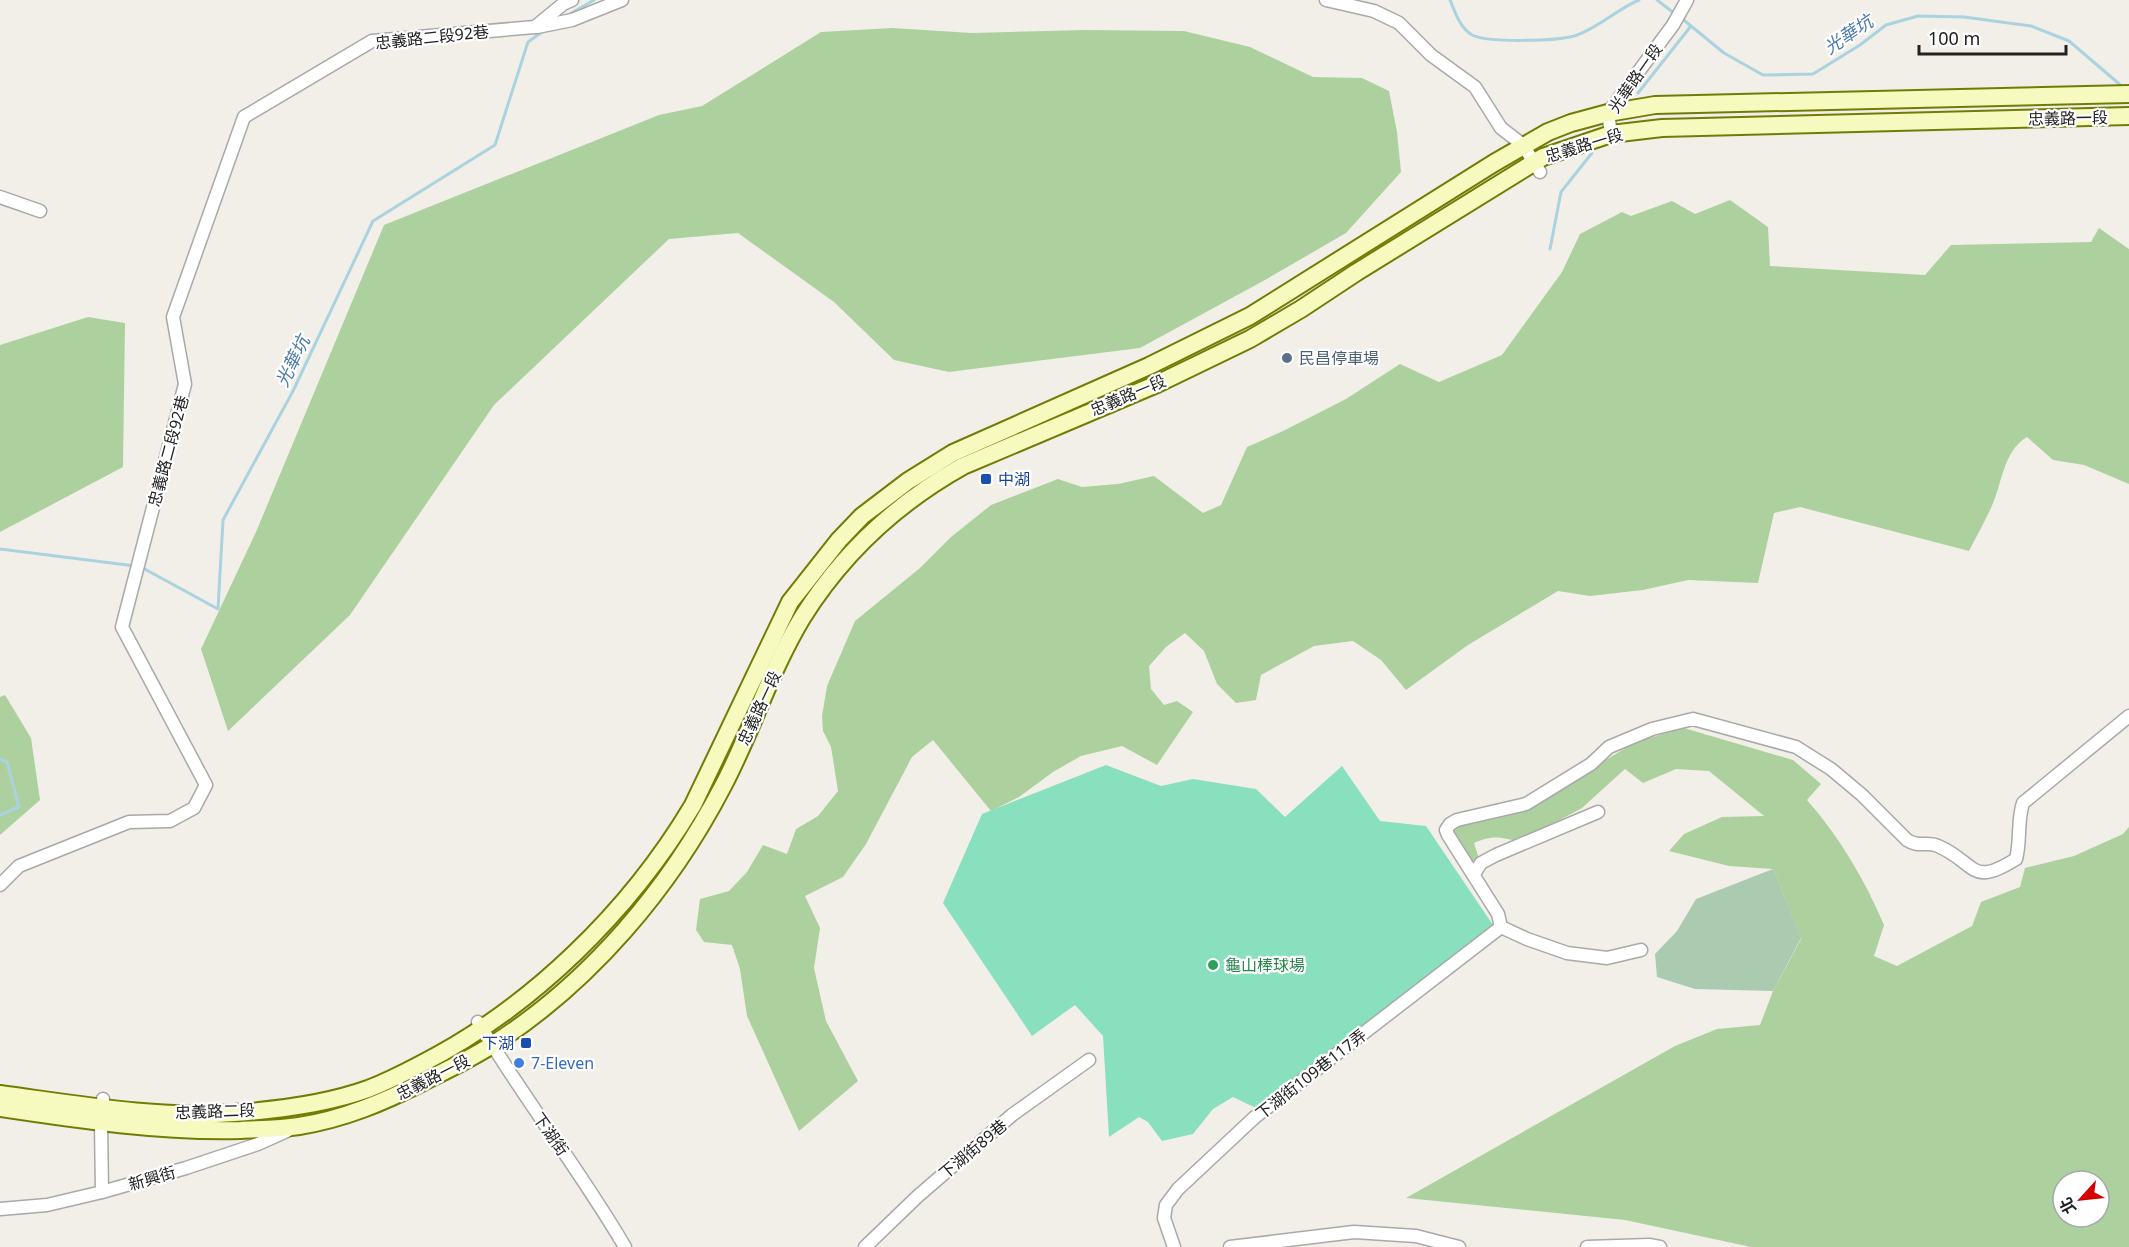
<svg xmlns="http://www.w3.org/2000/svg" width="2129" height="1247" viewBox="0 0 2129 1247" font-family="'Noto Sans','Noto Sans TC',sans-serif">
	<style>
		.forest { fill: #add19e; fill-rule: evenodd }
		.cemetery { fill: #aacbaf }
		.pitch { fill: #88e0be }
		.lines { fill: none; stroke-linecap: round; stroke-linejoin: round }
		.stream { stroke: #aad3df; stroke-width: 3 }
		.minor-casing { stroke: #a9a9a9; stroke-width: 15 }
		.secondary-casing { stroke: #707d05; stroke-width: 20 }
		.minor { stroke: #fff; stroke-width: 12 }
		.secondary { stroke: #f7fabf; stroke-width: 16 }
		.service-dot { fill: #5c6f8a; stroke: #fff; stroke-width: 2 }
		.transit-dot { fill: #1a4fb4; stroke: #fff; stroke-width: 2 }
		.leisure-dot { fill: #2e9e5b; stroke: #fff; stroke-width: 2 }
		.shop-dot { fill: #3f7fe0; stroke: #fff; stroke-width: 2 }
		.labels { text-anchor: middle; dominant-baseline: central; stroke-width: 4.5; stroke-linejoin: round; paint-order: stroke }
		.street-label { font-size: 16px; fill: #222; stroke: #fff }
		.service-label { font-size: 16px; fill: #4e5e75; stroke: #fff; text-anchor: start }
		.transit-label { font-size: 16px; fill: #164399; stroke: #fff; text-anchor: start }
		.leisure-label { font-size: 16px; fill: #27864d; stroke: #fff; text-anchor: start }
		.shop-label { font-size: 16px; fill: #366cbe; stroke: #fff; text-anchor: start }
		.water-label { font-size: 18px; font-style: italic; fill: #4a7aab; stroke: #fff }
	</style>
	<rect width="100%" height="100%" fill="#f2efe9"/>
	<g class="forest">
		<path d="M 892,28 L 972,33 L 1085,30 L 1184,31 L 1250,47 L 1313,77 L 1362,78 L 1389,91 L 1397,132 L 1401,172 L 1346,233 L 1265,280 L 1140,348 L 949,372 L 894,360 L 834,302 L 738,233 L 669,239 L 494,405 L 350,615 L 228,731 L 201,649 L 256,532 L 384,225 L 659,115 L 702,106 L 821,32 Z"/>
		<path d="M 1730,200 L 1768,227 L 1770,266 L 1925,275 L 1951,245 L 2091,242 L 2099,228 L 2129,249 L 2129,484 L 2084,465 L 2053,460 L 2027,437 C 2003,451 2002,485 1991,508 C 1984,523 1976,537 1969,551 L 1800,507 L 1774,513 L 1758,583 L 1688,580 L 1643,590 L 1590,596 L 1558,591 L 1468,645 L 1406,690 L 1381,660 L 1353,641 L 1314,646 L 1261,675 L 1256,700 L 1236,703 L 1217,684 L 1204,651 L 1185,633 L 1166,647 L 1149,666 L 1151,689 L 1164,705 L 1177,701 L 1193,712 L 1157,765 L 1122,746 L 1081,756 L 1053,772 L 1019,797 L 991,811 L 933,740 L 912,757 L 866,844 L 843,877 L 805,896 L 820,928 L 814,968 L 826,1021 L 858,1081 L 799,1131 L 747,1016 L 740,969 L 732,945 L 704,942 L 696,930 L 700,899 L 729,891 L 747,872 L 763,845 L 787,854 L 796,829 L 818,816 L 838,791 L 831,747 L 823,731 L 822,716 L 827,686 L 855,621 L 920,568 L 951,537 L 991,505 L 1058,479 L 1082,487 L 1118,484 L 1154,476 L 1203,513 L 1221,505 L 1247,447 L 1283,431 L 1346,399 L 1400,364 L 1439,382 L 1502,355 L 1562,272 L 1580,234 L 1622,212 L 1631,216 L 1672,201 L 1695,214 Z"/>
		<path d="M 88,317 L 125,323 L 123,467 L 0,532 L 0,345 Z"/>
		<path d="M 5,695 L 31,738 L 40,800 L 0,835 L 0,697 Z"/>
		<path d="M 1684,728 L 1793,760 L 1821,784 L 1807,800 C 1839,836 1865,880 1884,925 L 1874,956 L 1897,966 L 1972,926 L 1981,902 L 2020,887 L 2025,868 L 2074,856 L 2123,834 L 2129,827 L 2129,1247 L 1751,1247 L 1625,1220 L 1406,1198 L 1675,1046 L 1717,1029 L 1760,1025 L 1773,991 L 1801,939 L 1773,869 L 1729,866 L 1669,851 L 1684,834 L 1722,817 L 1764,816 L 1709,771 L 1676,769 L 1643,783 L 1625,769 L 1582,808 L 1519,842 C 1500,837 1493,835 1474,843 L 1479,859 L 1468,862 L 1451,832 L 1466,821 L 1530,807 L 1635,742 ZM 2063,1181 L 2099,1181 L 2099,1217 L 2063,1217 Z"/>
	</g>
	<path class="cemetery" d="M 1773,869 L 1801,938 L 1773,991 L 1695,989 L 1657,977 L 1655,954 L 1677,931 L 1696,899 Z"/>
	<path class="pitch" d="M 1106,765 L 1161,786 L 1193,779 L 1256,789 L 1285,817 L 1342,766 L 1380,821 L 1426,826 L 1493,925 L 1256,1108 L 1233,1097 L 1213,1109 L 1193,1134 L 1162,1141 L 1148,1122 L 1139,1117 L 1109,1137 L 1103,1036 L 1075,1005 L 1032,1036 L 943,903 L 982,814 Z"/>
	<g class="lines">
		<g class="stream">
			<path d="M 1450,0 C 1455,12 1460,28 1472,35 C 1488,43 1556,41 1574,36 C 1597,29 1617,9 1639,0"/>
			<path d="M 1657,0 L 1674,13"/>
			<path d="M 565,17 L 594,0"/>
			<path d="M 1680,17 L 1724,53 L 1763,75 L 1813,74 L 1860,45 L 1886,25 L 1918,16 L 1964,17 L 2031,26 L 2069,41 L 2124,88"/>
			<path d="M 1638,93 L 1691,26"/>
			<path d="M 1550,249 L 1561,192 L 1592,153"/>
			<path d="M 0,549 L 135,566"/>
			<path d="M 141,567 L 218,609 L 223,520 L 293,391 L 373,221 L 495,145 L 528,42 L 545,30"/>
			<path d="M 0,759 L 7,762 L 19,807 L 0,815"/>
		</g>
		<g class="minor-casing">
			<g id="minor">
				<path d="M 1326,0 L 1374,11 L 1399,23 L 1431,55 L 1475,87 L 1501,128 L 1523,145 L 1540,172"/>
				<path d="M 537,27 L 572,20 L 622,0"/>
				<path d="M 1611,134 L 1608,113 L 1673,25 L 1687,0"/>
				<path d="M 0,197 L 40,211"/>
				<path d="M 1474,874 L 1481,863 L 1496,855 L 1598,812"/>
				<path d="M 0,885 L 19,866 L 129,822 L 170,821 L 194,808 L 206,785 L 122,627 L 185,384 L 173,317 L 244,117 L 372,41 L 535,27 L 563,4 L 572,0"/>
				<path d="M 1501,927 L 1498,914 L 1448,835 L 1446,830 L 1450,824 L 1457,820 L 1526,804 L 1591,764 L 1609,747 L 1652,729 L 1693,719 L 1796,747 L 1831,769 L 1862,795 L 1907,840 C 1919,848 1927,841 1938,846 C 1977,863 1970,888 2016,859 C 2021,840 2017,821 2023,803 L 2129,716"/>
				<path d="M 1501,927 L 1527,939 L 1567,953 L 1607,958 L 1641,950"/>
				<path d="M 478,1022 C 524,1099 580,1170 625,1247"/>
				<path d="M 102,1192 L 101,1123 L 103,1099"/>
				<path d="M 0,1209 L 47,1205 L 102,1192 L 186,1168 L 258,1144 L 287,1131"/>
				<path d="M 865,1247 L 918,1196 L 1012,1115 L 1089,1060"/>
				<path d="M 1174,1247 L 1164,1218 L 1166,1205 L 1178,1189 L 1255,1117 L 1501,927"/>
				<path d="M 1230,1247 L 1354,1232 L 1416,1236 L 1459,1247"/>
				<path d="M 1587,1247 L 1649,1245 L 1660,1247"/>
			</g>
		</g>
		<g class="secondary-casing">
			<g id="secondary">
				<path d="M 0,1094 C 75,1104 159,1119 234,1113 C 279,1110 326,1104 368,1089 C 386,1082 404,1073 421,1064 C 531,1008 630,911 693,805 L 790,602 L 839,540 L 862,516 L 908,481 L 953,453 L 1149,366 L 1250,316 L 1494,163 L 1548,132 L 1571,123 L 1608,113 L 1655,105 L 2129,94"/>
				<path d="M 0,1108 C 80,1120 160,1132 241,1130 C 260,1129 280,1129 299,1126 C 344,1119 384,1102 425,1081 C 447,1070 470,1059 492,1045 C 590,983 670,888 723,786 C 752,731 770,671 802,618 C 842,554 897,503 963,466 L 1157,384 L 1250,339 L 1301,309 L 1357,272 L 1543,157 L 1611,134 L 1662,128 L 2129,116"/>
			</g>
		</g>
		<use href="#minor" class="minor"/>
		<use href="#secondary" class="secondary"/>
	</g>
	<circle class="service-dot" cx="1287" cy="358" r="6"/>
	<g class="transit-dot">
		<rect x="980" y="473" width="12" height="12" rx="3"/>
		<rect x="520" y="1037" width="12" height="12" rx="3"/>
	</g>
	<circle class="leisure-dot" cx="1213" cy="965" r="6"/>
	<circle class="shop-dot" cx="519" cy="1063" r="6"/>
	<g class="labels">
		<g class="street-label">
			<text transform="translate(432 37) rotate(-6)">忠義路二段92巷</text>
			<text transform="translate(1635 78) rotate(-55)">光華路一段</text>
			<text transform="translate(2068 118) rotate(-1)">忠義路一段</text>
			<text transform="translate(1584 145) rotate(-17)">忠義路一段</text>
			<text transform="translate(1128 395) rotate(-23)">忠義路一段</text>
			<text transform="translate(168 451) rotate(-75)">忠義路二段92巷</text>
			<text transform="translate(759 708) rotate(-65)">忠義路一段</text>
			<text transform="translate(1311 1074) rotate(-38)">下湖街109巷117弄</text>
			<text transform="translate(433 1077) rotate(-27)">忠義路一段</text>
			<text transform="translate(215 1111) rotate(-2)">忠義路二段</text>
			<text transform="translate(551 1134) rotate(55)">下湖街</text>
			<text transform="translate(973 1149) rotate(-40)">下湖街89巷</text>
			<text transform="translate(152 1178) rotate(-16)">新興街</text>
		</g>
		<g class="service-label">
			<text x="1299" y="358">民昌停車場</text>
		</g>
		<g class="transit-label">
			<text x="998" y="479">中湖</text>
			<text x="514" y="1043" text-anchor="end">下湖</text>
		</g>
		<g class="leisure-label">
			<text x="1225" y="965">龜山棒球場</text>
		</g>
		<g class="shop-label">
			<text x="531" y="1063">7-Eleven</text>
		</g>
		<g class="water-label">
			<text transform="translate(1848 34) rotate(-34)">光華坑</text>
			<text transform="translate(292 361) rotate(-64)">光華坑</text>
		</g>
	</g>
	<g transform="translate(2081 1199) rotate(243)"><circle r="28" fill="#ffffff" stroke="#a7a7a7" stroke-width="1.5"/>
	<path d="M0-4.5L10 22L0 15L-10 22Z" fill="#d40000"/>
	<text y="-9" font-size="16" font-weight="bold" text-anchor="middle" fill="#222222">北</text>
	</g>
	<path d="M1919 45v9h147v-9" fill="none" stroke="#222222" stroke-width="3"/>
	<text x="1928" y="45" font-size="18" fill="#222222" stroke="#ffffff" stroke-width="4.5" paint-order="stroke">100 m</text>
</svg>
